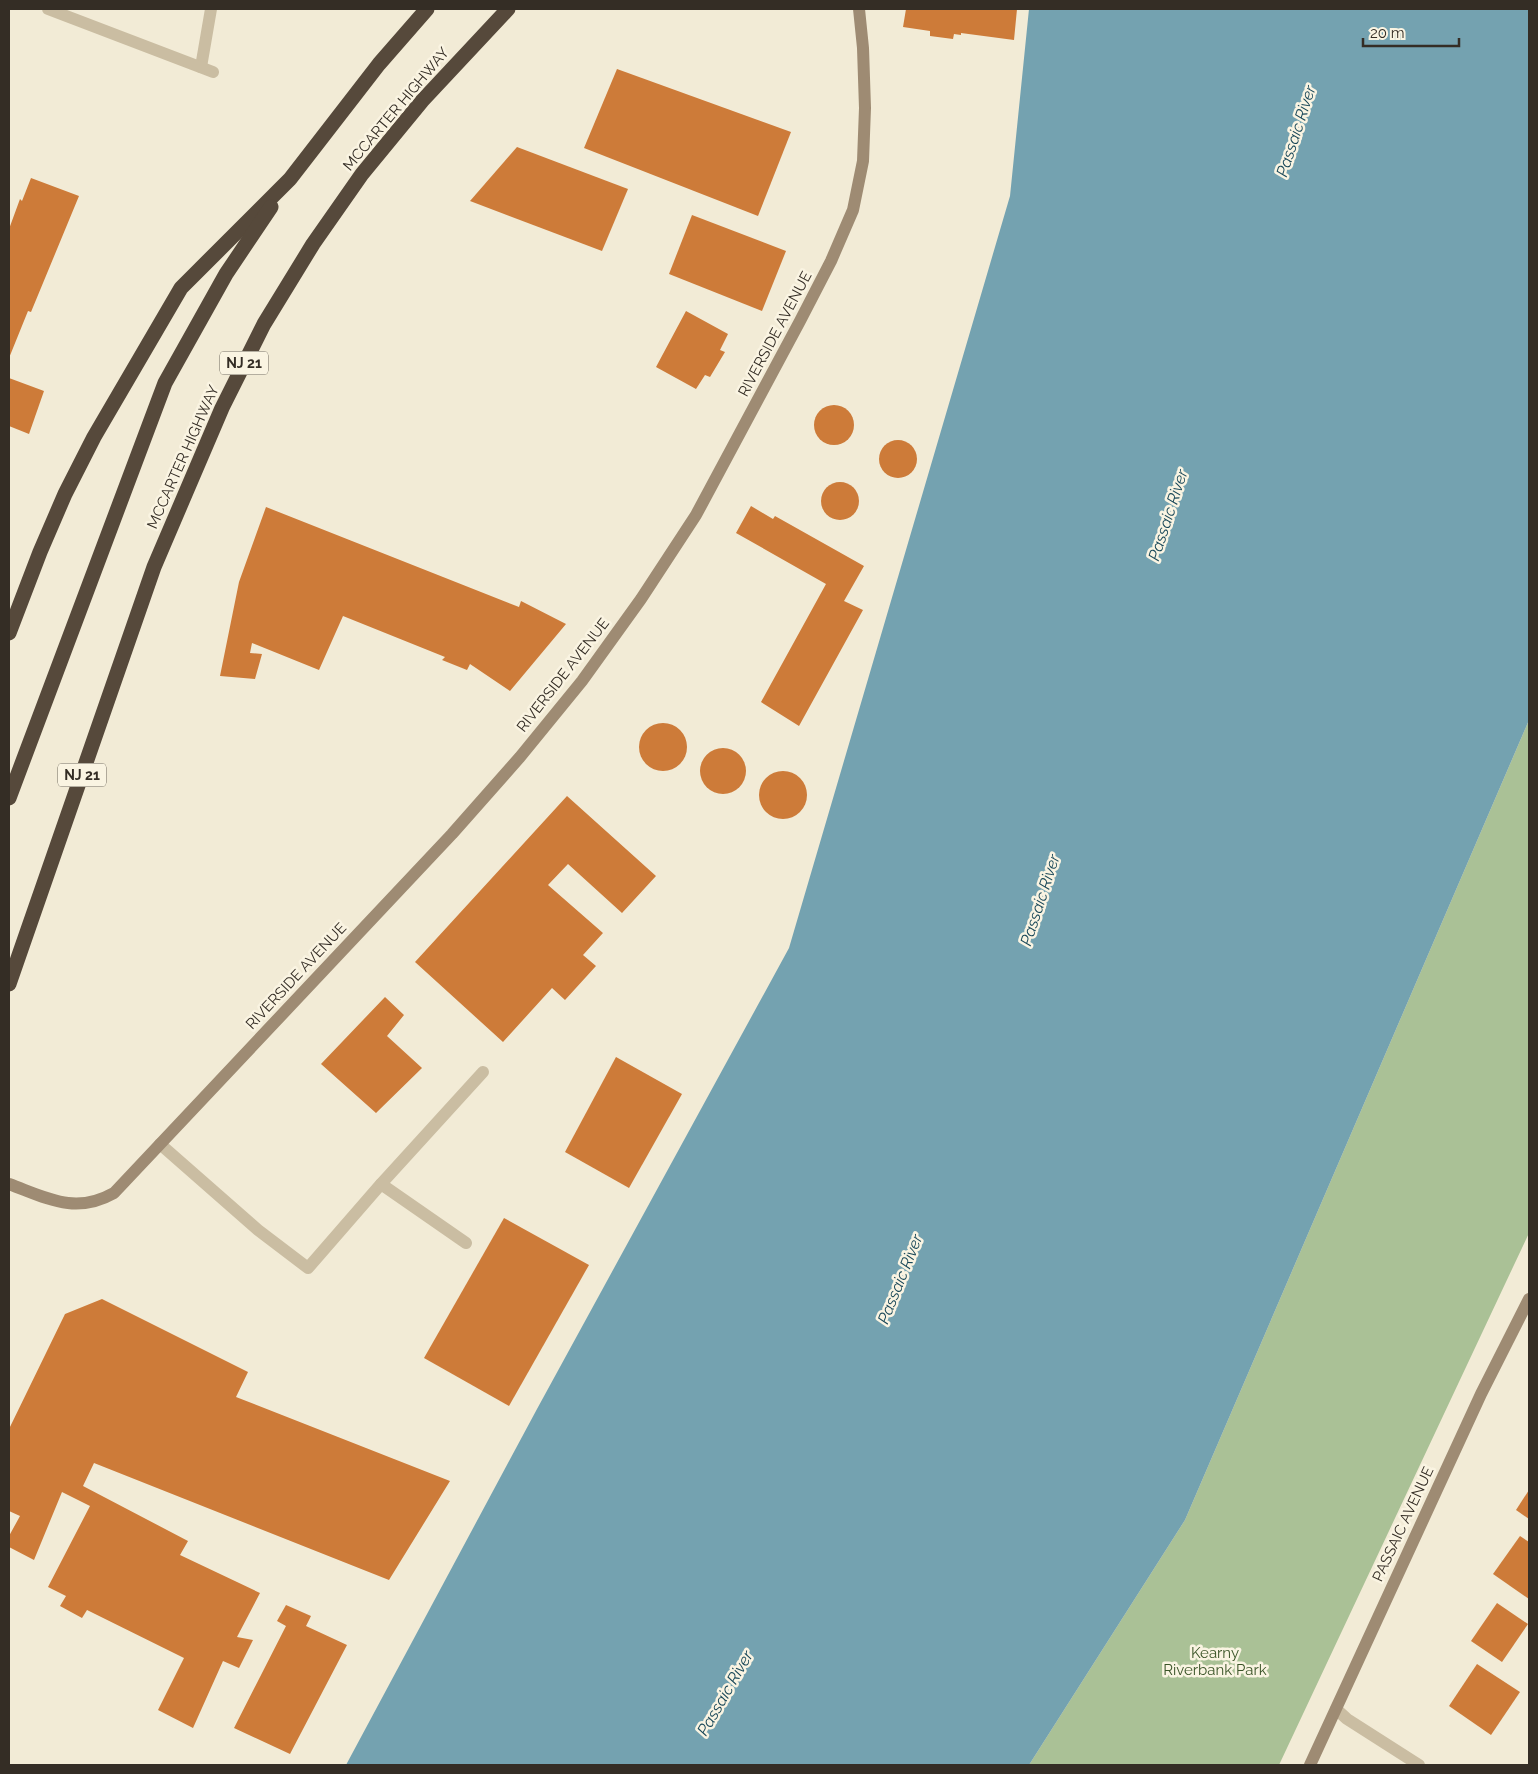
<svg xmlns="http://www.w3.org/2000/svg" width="1538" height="1774" viewBox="0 0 1538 1774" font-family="Raleway,sans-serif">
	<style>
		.green { fill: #aac196 }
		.water { fill: #74a2b0 }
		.building { fill: #cd7b39 }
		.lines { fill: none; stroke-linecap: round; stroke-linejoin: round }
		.lane { stroke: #cabda2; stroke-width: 12 }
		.street { stroke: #cabda2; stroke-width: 12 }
		.secondary { stroke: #9e8b73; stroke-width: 12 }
		.highway { stroke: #56493b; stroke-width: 15 }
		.labels { text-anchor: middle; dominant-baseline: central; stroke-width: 5; stroke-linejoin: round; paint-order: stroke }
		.shield { fill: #faf4e2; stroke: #6f695e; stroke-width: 1 }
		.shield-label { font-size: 14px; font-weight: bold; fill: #342d25 }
		.street-label { font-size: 15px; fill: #342d25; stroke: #faf4e2 }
		.park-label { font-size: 15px; fill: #3a5427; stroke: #faf4e2 }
		.water-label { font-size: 16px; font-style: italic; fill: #184758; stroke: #faf4e2 }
	</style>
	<rect width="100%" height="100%" fill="#f2ebd6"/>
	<path class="green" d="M 1529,720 L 1529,1233 L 1279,1765 L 1029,1765 L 1185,1520 Z"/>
	<path class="water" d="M 1029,9 L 1529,9 L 1529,720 L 1185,1520 L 1029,1765 L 346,1765 L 537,1409 L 789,948 L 1010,196 Z"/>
	<g class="building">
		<path d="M 906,9 L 1017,9 L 1014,40 L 961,33 L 961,35 L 954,34 L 953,39 L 930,36 L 930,31 L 903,27 Z"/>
		<path d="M 617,69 L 791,132 L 758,216 L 584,148 Z"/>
		<path d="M 517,147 L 628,189 L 602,251 L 470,201 Z"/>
		<path d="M 31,178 L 79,196 L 31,312 L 28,311 L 9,358 L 9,229 L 20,199 L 22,201 Z"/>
		<path d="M 692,215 L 786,251 L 762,311 L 669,274 Z"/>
		<path d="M 686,311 L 728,334 L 720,350 L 725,352 L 710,377 L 705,375 L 696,389 L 656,367 Z"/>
		<path d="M 9,378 L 44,391 L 29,434 L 9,426 Z"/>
		<circle cx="834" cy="425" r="20"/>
		<circle cx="898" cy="459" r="19"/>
		<circle cx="840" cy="501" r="19"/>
		<path d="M 751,506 L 773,519 L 775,516 L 864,566 L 844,601 L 863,610 L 799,726 L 761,702 L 826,584 L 736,533 Z"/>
		<path d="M 266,507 L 519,607 L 521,601 L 566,624 L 510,691 L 470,664 L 467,670 L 442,660 L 445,657 L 343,616 L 319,670 L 252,643 L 250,653 L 262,654 L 255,679 L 220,676 L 239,582 Z"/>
		<circle cx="663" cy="747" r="24"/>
		<circle cx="723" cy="771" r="23"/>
		<circle cx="783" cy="795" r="24"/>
		<path d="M 567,796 L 656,876 L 622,913 L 568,864 L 548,885 L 603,933 L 583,955 L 596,966 L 565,1000 L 552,988 L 503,1042 L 415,962 Z"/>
		<path d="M 385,997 L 404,1015 L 387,1036 L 422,1068 L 376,1113 L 321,1064 Z"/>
		<path d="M 616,1057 L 682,1094 L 629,1188 L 565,1152 Z"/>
		<path d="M 504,1218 L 589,1265 L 509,1406 L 424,1358 Z"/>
		<path d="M 102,1299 L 248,1372 L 236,1397 L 450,1481 L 389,1580 L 94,1463 L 83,1486 L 188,1541 L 180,1555 L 260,1593 L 237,1637 L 253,1640 L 239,1668 L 223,1661 L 193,1728 L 158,1710 L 184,1658 L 87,1610 L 82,1618 L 60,1606 L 66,1596 L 48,1587 L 90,1506 L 62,1492 L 34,1560 L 9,1547 L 9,1536 L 20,1516 L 9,1511 L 9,1429 L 65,1314 Z"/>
		<path d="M 1529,1490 L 1529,1519 L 1516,1510 Z"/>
		<path d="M 1520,1536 L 1529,1542 L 1529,1599 L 1493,1574 Z"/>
		<path d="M 1497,1603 L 1528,1624 L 1502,1662 L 1471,1641 Z"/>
		<path d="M 286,1605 L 311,1616 L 306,1626 L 347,1645 L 290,1754 L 234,1728 L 286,1626 L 277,1621 Z"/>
		<path d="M 1477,1664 L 1520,1692 L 1491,1735 L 1449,1706 Z"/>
	</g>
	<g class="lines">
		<g class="lane">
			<path d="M 201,67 L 211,9"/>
			<path d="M 160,1144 L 258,1230 L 308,1268 L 381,1184 L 466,1243"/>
			<path d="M 381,1184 L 483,1072"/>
		</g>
		<g class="street">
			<path d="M 48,9 L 213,72"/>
			<path d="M 1336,1709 L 1347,1719 L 1419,1765"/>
		</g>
		<g class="secondary">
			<path d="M 9,1184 C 47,1198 75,1215 114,1193 L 452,834 L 520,757 L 582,681 L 641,599 L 696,515 L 800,321 L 831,261 L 853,210 L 863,161 L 865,108 L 863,48 L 859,9"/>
			<path d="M 1310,1765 L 1481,1394 L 1529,1299"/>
		</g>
		<g class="highway">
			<path d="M 9,633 L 40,552 L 65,494 L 94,437 L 181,288 L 290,179 L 379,64 L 427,9"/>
			<path d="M 9,798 L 165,383 L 226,274 L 271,207"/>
			<path d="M 9,984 L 154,567 L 222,408 L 264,324 L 313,244 L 362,174 L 422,101 L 508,9"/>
		</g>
	</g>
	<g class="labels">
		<g class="shield">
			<rect x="220" y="351.5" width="48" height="23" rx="4"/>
			<rect x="58" y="763.5" width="48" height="23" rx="4"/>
		</g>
		<g class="shield-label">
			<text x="244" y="363">NJ 21</text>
			<text x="82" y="775">NJ 21</text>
		</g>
		<g class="street-label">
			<text transform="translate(396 109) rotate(-50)">MCCARTER HIGHWAY</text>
			<text transform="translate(775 334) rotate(-62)">RIVERSIDE AVENUE</text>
			<text transform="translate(183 457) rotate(-66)">MCCARTER HIGHWAY</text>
			<text transform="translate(563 675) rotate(-52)">RIVERSIDE AVENUE</text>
			<text transform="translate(296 976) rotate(-47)">RIVERSIDE AVENUE</text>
			<text transform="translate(1403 1524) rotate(-65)">PASSAIC AVENUE</text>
		</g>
		<g class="park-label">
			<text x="1215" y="1653">Kearny<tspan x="1215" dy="17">Riverbank Park</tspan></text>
		</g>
		<g class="water-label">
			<text transform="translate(1296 131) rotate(-72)">Passaic River</text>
			<text transform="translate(1168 515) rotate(-72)">Passaic River</text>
			<text transform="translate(1040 900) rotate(-72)">Passaic River</text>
			<text transform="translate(900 1279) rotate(-68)">Passaic River</text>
			<text transform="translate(725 1693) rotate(-60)">Passaic River</text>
		</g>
	</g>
	<rect width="1538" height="1774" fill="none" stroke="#342d25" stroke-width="20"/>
	<path d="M1363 38v8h96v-8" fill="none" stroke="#342d25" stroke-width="2.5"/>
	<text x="1370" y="38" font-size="15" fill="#342d25" stroke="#faf4e2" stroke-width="4" paint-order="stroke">20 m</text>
</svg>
